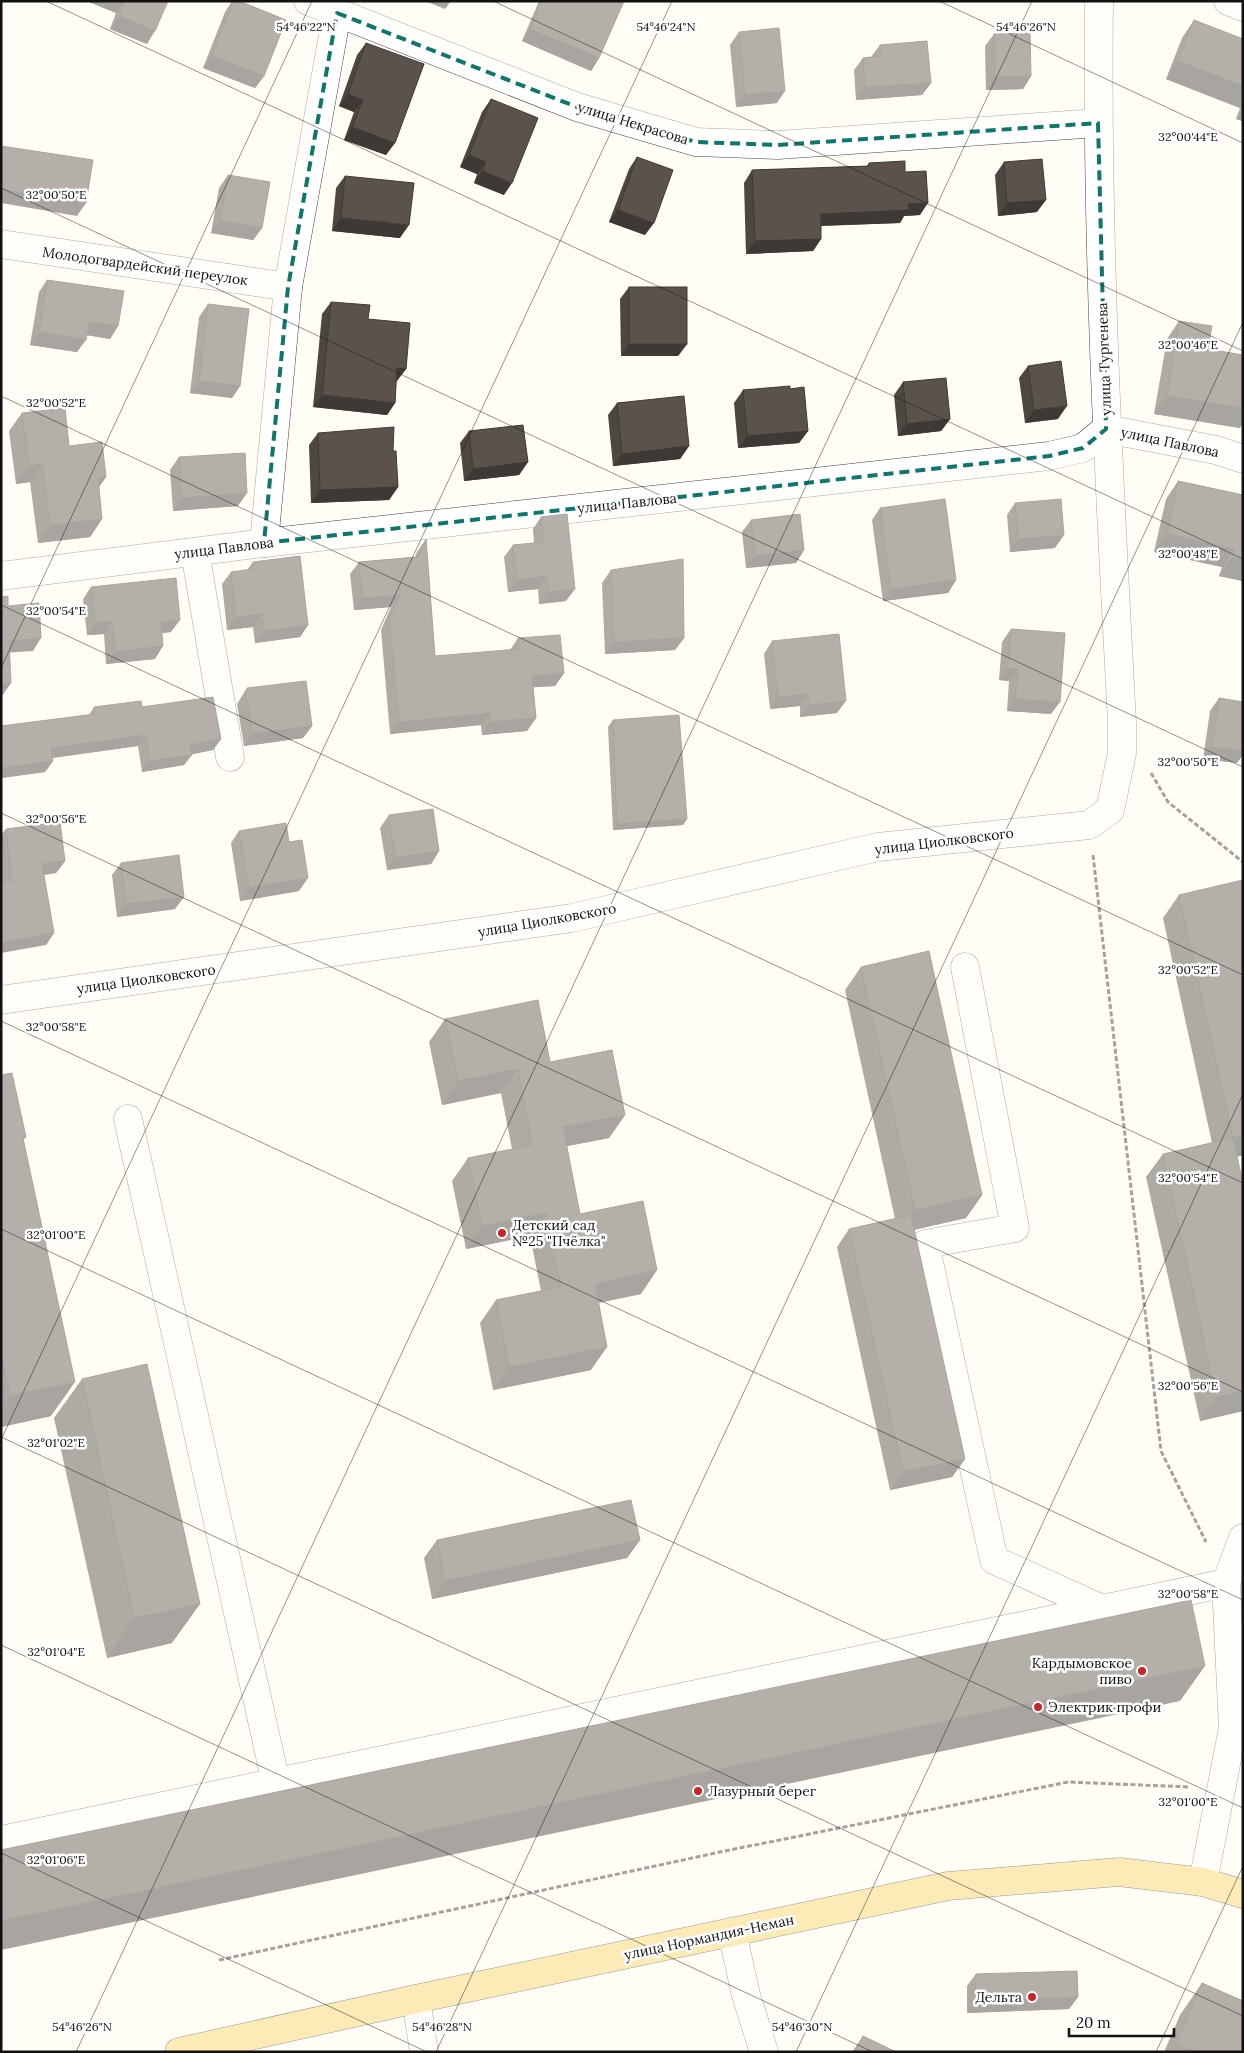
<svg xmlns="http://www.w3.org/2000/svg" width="1244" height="2053" viewBox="0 0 1244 2053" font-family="Lora,serif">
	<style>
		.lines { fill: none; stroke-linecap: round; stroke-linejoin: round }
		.minor-casing { stroke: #444; stroke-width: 29 }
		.major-casing { stroke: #222; stroke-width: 29 }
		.path { stroke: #333; stroke-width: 3; stroke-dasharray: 5 2.5; stroke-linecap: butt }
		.minor { stroke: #fff; stroke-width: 28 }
		.major { stroke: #f9d66b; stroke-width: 28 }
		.wall { fill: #4d4742 }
		.shaded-wall { fill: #3f3936 }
		.building { fill: #5a524d; stroke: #3f3936 }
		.marked { fill: none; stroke: #0f766e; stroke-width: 4; stroke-dasharray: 10 6; stroke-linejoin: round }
		.ticks { fill: none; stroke: #111; stroke-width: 1; stroke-opacity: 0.45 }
		.poi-dot { fill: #c4262e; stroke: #fff; stroke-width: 2 }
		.labels { text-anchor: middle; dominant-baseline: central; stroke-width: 5; stroke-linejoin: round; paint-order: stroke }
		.street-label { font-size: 14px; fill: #111; stroke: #fff }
		.poi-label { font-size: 14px; fill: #111; stroke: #fff; text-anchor: start }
		.ticks-label { font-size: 12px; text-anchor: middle; fill: #111; stroke: #fff; stroke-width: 5; stroke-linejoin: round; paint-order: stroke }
	</style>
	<rect width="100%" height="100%" fill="#fffdf5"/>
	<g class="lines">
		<g class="minor-casing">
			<g id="minor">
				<path d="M 308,1 L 577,107 L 696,142 L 778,145 L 1098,123"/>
				<path d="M 1228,1 L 1243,7"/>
				<path d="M 1,244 L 288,287"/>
				<path d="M 264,543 L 288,287 L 337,13"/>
				<path d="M 195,552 L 230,757"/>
				<path d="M 1,576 L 264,543 L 1049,456 L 1083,448 L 1106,429 L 1216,450 L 1243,459"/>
				<path d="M 965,967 L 1015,1228 L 925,1244 L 994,1560 L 1102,1609"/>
				<path d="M 1,1000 L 572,918 L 878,847 L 1089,825 L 1110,810 L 1122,753 L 1122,722 C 1109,482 1096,242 1099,1"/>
				<path d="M 128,1119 L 276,1783"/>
				<path d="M 1,1840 L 1226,1583"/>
				<path d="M 1203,1882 L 1233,1728 L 1226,1583 L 1243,1538"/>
				<path d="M 732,1932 L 746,1995 L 764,2052"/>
				<path d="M 416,1999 L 424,2052"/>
			</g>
		</g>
		<g class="major-casing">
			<path id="major" d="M 179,2052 L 416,1999 L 948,1886 L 1119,1872 L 1203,1882 L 1243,1894"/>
		</g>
		<g class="path">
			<path d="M 1151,773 L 1168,802 L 1243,862"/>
			<path d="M 1093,855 L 1161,1451 L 1206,1542"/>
			<path d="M 219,1960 L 720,1852 L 1068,1782 L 1190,1787"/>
		</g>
		<use href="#minor" class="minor"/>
		<use href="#major" class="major"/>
	</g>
	<g class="wall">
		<path d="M 87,1 L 168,1 L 147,44 L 110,29 L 116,13 Z"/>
		<path d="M 232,1 L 239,1 L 264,76 L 255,88 L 203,68 L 225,12 Z"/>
		<path d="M 539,1 L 624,1 L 599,58 L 591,71 L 522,41 Z"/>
		<path d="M 1194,20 L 1243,39 L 1243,121 L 1236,119 L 1240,108 L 1166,79 L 1182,38 Z"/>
		<path d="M 739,32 L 777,103 L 736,107 L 730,45 Z"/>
		<path d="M 994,34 L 1031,76 L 1023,89 L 986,90 L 985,46 Z"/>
		<path d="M 366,43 L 386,155 L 344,140 L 354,112 L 339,106 L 357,55 Z"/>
		<path d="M 880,45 L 931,83 L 922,95 L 856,100 L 854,70 L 863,58 L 871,57 Z"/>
		<path d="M 491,99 L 504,195 L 474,183 L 477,174 L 460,167 L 482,112 Z"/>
		<path d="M 637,157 L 645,235 L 609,222 L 629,169 Z"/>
		<path d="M 1004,162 L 1037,212 L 998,216 L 995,175 Z"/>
		<path d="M 869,163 L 905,172 L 920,215 L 904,216 L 900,223 L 821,226 L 821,239 L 813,251 L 746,254 L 744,183 L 752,170 L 867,166 Z"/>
		<path d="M 228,175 L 262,228 L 253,240 L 211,233 L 219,188 Z"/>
		<path d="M 345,176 L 400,238 L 332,231 L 336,188 Z"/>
		<path d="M 47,280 L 118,326 L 110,339 L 87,335 L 77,352 L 30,345 L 39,292 Z"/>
		<path d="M 629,287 L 687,344 L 678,356 L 621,356 L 620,299 Z"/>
		<path d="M 331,302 L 368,319 L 406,369 L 396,381 L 395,403 L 387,415 L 313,407 L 322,314 Z"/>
		<path d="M 208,304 L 240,386 L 232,398 L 190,393 L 199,317 Z"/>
		<path d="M 1179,321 L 1208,349 L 1240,428 L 1154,414 L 1167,339 Z"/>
		<path d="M 1028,366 L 1058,419 L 1025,423 L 1019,378 Z"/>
		<path d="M 903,382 L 950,419 L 941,431 L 898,436 L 894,395 Z"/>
		<path d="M 790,389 L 808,431 L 799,443 L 738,448 L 734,403 L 743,390 Z"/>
		<path d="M 617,403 L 689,446 L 680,459 L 613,466 L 608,415 Z"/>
		<path d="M 22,413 L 69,446 L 106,477 L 99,487 L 102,519 L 90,537 L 38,543 L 30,482 L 16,484 L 9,431 Z"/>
		<path d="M 469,431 L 528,462 L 519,475 L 464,481 L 460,443 Z"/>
		<path d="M 318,433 L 393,451 L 398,487 L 389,500 L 311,503 L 309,445 Z"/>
		<path d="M 179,457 L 238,506 L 173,511 L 170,470 Z"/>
		<path d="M 1178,481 L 1243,495 L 1243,581 L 1219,576 L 1222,567 L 1154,552 L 1166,499 Z"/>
		<path d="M 1015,503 L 1055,548 L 1010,552 L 1007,515 Z"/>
		<path d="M 880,508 L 956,580 L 948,593 L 883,601 L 872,520 Z"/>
		<path d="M 541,517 L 566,601 L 539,604 L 538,589 L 508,592 L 504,557 L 513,545 L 534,543 L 533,529 Z"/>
		<path d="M 751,520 L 804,550 L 796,563 L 746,568 L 742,532 Z"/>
		<path d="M 426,539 L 435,656 L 510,650 L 518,638 L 564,673 L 555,686 L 533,687 L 536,718 L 527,731 L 482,735 L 481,725 L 390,734 L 381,630 L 391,607 L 354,610 L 350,574 L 359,562 L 415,557 L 417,552 Z"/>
		<path d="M 253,562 L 308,625 L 300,637 L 255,643 L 253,627 L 227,630 L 222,584 L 231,572 L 247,570 Z"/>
		<path d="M 611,570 L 684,638 L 675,650 L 605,654 L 602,583 Z"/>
		<path d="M 91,587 L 171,632 L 162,633 L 155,659 L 106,664 L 104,634 L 87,635 L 83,599 Z"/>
		<path d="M 1011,629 L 1051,714 L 1007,711 L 1009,681 L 999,680 L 1002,642 Z"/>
		<path d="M 772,641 L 837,713 L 800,717 L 800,706 L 770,709 L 764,654 Z"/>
		<path d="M 247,688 L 312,726 L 303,738 L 244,746 L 237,704 Z"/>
		<path d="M 1219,698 L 1237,763 L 1203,759 L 1210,711 Z"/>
		<path d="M 94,707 L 142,707 L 221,739 L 213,750 L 192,754 L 184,765 L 142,772 L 138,746 L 52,758 L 53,761 L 45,772 L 1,778 L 1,726 L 89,715 Z"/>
		<path d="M 613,720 L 687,819 L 683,825 L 613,830 L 608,727 Z"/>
		<path d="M 389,815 L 439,851 L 431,864 L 387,870 L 380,828 Z"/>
		<path d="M 6,829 L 65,861 L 56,873 L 44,875 L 54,933 L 46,945 L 2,882 L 1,876 L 1,835 Z"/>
		<path d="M 239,831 L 289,842 L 299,891 L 240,901 L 231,843 Z"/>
		<path d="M 121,863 L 175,909 L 117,917 L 112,875 Z"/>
		<path d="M 1243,880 L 1243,1155 L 1237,1157 L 1243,1411 L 1200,1421 L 1146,1177 L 1163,1154 L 1212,1143 L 1163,918 L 1179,895 Z"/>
		<path d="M 861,967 L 982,1195 L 966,1218 L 914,1230 L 965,1459 L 952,1477 L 890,1490 L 837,1247 L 849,1229 L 895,1219 L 845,990 Z"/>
		<path d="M 445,1019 L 550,1062 L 625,1115 L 609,1138 L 567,1146 L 580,1214 L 641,1294 L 598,1303 L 591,1370 L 493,1390 L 480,1323 L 496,1300 L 541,1291 L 530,1236 L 466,1249 L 452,1181 L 468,1158 L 512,1149 L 501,1093 L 442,1105 L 429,1042 Z"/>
		<path d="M 1,1075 L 26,1137 L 23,1140 L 51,1416 L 1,1427 Z"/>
		<path d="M 82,1379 L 172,1643 L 107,1658 L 54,1418 Z"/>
		<path d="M 437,1540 L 640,1540 L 627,1558 L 432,1599 L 424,1558 Z"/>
		<path d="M 976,1974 L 1078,1997 L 1069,2009 L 967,2013 L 967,1986 Z"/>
		<path d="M 1202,1983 L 1243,2052 L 1164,2052 L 1180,2015 Z"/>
		<path d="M 863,2036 L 896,2052 L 852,2052 Z"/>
	</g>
	<g class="shaded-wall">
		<path d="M 87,1 L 124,1 L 116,13 Z"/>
		<path d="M 425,1 L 451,1 L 445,9 Z"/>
		<path d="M 119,16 L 155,31 L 147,44 L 110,29 Z"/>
		<path d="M 530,29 L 599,58 L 591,71 L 522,41 Z"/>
		<path d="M 212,56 L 264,76 L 255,88 L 203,68 Z"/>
		<path d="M 1178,61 L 1243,86 L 1243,104 L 1240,108 L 1166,79 Z"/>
		<path d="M 1031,76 L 1023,89 L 986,90 L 995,77 Z"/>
		<path d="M 931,83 L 922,95 L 856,100 L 865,87 Z"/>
		<path d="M 785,91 L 777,103 L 736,107 L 745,95 Z"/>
		<path d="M 348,94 L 363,100 L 354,112 L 339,106 Z"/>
		<path d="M 1243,109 L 1243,121 L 1236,119 Z"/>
		<path d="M 352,127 L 395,143 L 386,155 L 344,140 Z"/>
		<path d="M 469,155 L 486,162 L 477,174 L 460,167 Z"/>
		<path d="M 482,171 L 512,183 L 504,195 L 474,183 Z"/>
		<path d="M 1,189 L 86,203 L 77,216 L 1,203 Z"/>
		<path d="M 1046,200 L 1037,212 L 998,216 L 1007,203 Z"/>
		<path d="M 928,203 L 920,215 L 904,216 L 900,223 L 812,226 L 821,214 L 908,204 Z"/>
		<path d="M 618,210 L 654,223 L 645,235 L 609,222 Z"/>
		<path d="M 341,218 L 409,225 L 400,238 L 332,231 Z"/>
		<path d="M 220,221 L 262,228 L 253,240 L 211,233 Z"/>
		<path d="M 821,239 L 813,251 L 746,254 L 755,241 Z"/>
		<path d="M 89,322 L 118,326 L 110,339 L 80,334 Z"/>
		<path d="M 39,332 L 86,340 L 77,352 L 30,345 Z"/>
		<path d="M 629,344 L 687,344 L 678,356 L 621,356 Z"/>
		<path d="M 397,368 L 406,369 L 397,381 L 388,381 Z"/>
		<path d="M 199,381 L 240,386 L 232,398 L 190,393 Z"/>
		<path d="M 322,395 L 395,403 L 387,415 L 313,407 Z"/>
		<path d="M 1167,396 L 1243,408 L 1243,423 L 1240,428 L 1154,414 Z"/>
		<path d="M 1067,406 L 1058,419 L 1025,423 L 1034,410 Z"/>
		<path d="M 950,419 L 941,431 L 898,436 L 907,424 Z"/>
		<path d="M 808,431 L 799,443 L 738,448 L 747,436 Z"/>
		<path d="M 689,446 L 680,459 L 613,466 L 622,454 Z"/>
		<path d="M 528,462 L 519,475 L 464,481 L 473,469 Z"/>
		<path d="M 42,464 L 30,482 L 16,484 L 29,466 Z"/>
		<path d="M 106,477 L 93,495 L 98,478 Z"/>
		<path d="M 398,487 L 389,500 L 311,503 L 320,490 Z"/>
		<path d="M 247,493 L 238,506 L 173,511 L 182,498 Z"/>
		<path d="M 102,519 L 90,537 L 38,543 L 50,525 Z"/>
		<path d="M 1167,534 L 1234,549 L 1222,567 L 1154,552 Z"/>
		<path d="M 1064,535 L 1055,548 L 1010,552 L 1018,539 Z"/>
		<path d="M 804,550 L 796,563 L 746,568 L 755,556 Z"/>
		<path d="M 1232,558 L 1243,560 L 1243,581 L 1219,576 Z"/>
		<path d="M 547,576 L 538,589 L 508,592 L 517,580 Z"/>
		<path d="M 956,580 L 948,593 L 883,601 L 891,589 Z"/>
		<path d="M 575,589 L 566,601 L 539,604 L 548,592 Z"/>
		<path d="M 400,595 L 391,607 L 354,610 L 362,598 Z"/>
		<path d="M 262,614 L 253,627 L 227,630 L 236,617 Z"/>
		<path d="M 180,620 L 171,632 L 152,634 L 161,622 Z"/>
		<path d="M 112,621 L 104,634 L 87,635 L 95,623 Z"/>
		<path d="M 308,625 L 300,637 L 255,643 L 264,631 Z"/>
		<path d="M 41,638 L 33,651 L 1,653 L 9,641 Z"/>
		<path d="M 684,638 L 675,650 L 605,654 L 614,642 Z"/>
		<path d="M 163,646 L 155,659 L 106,664 L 115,652 Z"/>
		<path d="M 1008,668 L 1018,669 L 1009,681 L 999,680 Z"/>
		<path d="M 564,673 L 555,686 L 523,688 L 532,676 Z"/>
		<path d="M 11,683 L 2,696 L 1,696 L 1,684 Z"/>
		<path d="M 808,694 L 800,706 L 770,709 L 778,697 Z"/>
		<path d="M 1015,699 L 1060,702 L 1051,714 L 1007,711 Z"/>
		<path d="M 846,701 L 837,713 L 800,717 L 809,705 Z"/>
		<path d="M 490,713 L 481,725 L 390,734 L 399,722 Z"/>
		<path d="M 536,718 L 527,731 L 482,735 L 490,722 Z"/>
		<path d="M 312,726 L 303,738 L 244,746 L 253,734 Z"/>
		<path d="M 146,735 L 138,746 L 44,759 L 51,748 Z"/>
		<path d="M 221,739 L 213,750 L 183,756 L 190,745 Z"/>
		<path d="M 1212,747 L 1243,751 L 1243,755 L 1237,763 L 1203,759 Z"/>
		<path d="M 192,755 L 184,765 L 142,772 L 149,761 Z"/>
		<path d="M 53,761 L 45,772 L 1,778 L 1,768 Z"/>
		<path d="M 687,819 L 683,825 L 613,830 L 617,824 Z"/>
		<path d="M 439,851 L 431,864 L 387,870 L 395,858 Z"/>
		<path d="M 65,861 L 56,873 L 33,876 L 42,864 Z"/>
		<path d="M 308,878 L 299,891 L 240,901 L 249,888 Z"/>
		<path d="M 184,897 L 175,909 L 117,917 L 126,904 Z"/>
		<path d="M 54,933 L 46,945 L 1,953 L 1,943 Z"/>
		<path d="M 518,1069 L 501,1093 L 442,1105 L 458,1081 Z"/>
		<path d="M 625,1115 L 609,1138 L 547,1150 L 563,1127 Z"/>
		<path d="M 1243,1136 L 1243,1155 L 1216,1161 L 1233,1138 Z"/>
		<path d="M 982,1195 L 966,1218 L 899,1233 L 915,1210 Z"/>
		<path d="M 546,1213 L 530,1236 L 466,1249 L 482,1226 Z"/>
		<path d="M 657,1270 L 641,1294 L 578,1307 L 595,1284 Z"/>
		<path d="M 607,1347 L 591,1370 L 493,1390 L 509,1367 Z"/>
		<path d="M 75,1382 L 51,1416 L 1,1427 L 1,1409 L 10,1396 Z"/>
		<path d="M 1243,1391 L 1243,1411 L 1200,1421 L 1216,1397 Z"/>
		<path d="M 965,1459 L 952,1477 L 890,1490 L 903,1472 Z"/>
		<path d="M 640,1540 L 627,1558 L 432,1599 L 445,1581 Z"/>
		<path d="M 200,1604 L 172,1643 L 107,1658 L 134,1618 Z"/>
		<path d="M 1205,1666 L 1180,1701 L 1,1950 L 1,1921 Z"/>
		<path d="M 1078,1997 L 1069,2009 L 967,2013 L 976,2001 Z"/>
	</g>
	<g class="building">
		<path d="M 125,1 L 168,1 L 155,31 L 119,16 Z"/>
		<path d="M 233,1 L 239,1 L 286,20 L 264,76 L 212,56 Z"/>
		<path d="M 542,1 L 624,1 L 599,58 L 530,29 Z"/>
		<path d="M 1194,20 L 1243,39 L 1243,86 L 1178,61 Z"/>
		<path d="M 779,28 L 785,91 L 745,95 L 739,32 Z"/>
		<path d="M 1030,33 L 1031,76 L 995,77 L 994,34 Z"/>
		<path d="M 927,41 L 931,83 L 865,87 L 863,58 L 881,56 L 880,45 Z"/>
		<path d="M 366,43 L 424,64 L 395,143 L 352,127 L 363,100 L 348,94 Z"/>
		<path d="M 491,99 L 538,118 L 512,183 L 482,171 L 486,162 L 469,155 Z"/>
		<path d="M 1,146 L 93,160 L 86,203 L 1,189 Z"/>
		<path d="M 637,157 L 673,170 L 654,223 L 618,210 Z"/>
		<path d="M 1042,159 L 1046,200 L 1007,203 L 1004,162 Z"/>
		<path d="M 905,161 L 905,172 L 926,171 L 928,203 L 908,204 L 909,210 L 821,214 L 821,239 L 755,241 L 752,170 L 869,166 L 869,163 Z"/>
		<path d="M 228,175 L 270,182 L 262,228 L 220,221 Z"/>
		<path d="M 345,176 L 414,183 L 409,225 L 341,218 Z"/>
		<path d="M 47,280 L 124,291 L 118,326 L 89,322 L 86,340 L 39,332 Z"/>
		<rect x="629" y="287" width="58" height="57"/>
		<path d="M 331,302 L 370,305 L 368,319 L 410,323 L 406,369 L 397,368 L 395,403 L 322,395 Z"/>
		<path d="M 208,304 L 249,309 L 240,386 L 199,381 Z"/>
		<path d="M 1179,321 L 1212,326 L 1208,349 L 1243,355 L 1243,408 L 1167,396 Z"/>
		<path d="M 1061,361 L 1067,406 L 1034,410 L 1028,366 Z"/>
		<path d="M 946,378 L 950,419 L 907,424 L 903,382 Z"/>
		<path d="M 790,386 L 790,389 L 804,387 L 808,431 L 747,436 L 743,390 Z"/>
		<path d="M 684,396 L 689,446 L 622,454 L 617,403 Z"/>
		<path d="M 65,408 L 69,446 L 102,442 L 106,477 L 98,478 L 102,519 L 50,525 L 42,464 L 29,466 L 22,413 Z"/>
		<path d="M 523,425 L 528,462 L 473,469 L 469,431 Z"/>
		<path d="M 394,427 L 393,451 L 396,451 L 398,487 L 320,490 L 318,433 Z"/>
		<path d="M 245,453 L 247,493 L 182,498 L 179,457 Z"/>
		<path d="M 1178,481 L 1243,495 L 1243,560 L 1232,558 L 1234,549 L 1167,534 Z"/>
		<path d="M 945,499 L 956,580 L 891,589 L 880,508 Z"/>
		<path d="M 1061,499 L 1064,535 L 1018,539 L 1015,503 Z"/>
		<path d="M 567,514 L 575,589 L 548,592 L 547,576 L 517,580 L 513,545 L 544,542 L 541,517 Z"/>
		<path d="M 800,514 L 804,550 L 755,556 L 751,520 Z"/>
		<path d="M 426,539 L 435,656 L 519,649 L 518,638 L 560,635 L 564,673 L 532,676 L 536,718 L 490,722 L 490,713 L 399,722 L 389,618 L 400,595 L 362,598 L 359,562 L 418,557 Z"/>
		<path d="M 300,556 L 308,625 L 264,631 L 262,614 L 236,617 L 231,572 L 253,569 L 253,562 Z"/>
		<path d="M 683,559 L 684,638 L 614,642 L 611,570 Z"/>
		<path d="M 176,578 L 180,620 L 161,622 L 163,646 L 115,652 L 112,621 L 95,623 L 91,587 Z"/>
		<path d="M 8,596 L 8,606 L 39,603 L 41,638 L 9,641 L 11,683 L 1,684 L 1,597 Z"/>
		<path d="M 1011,629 L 1065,633 L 1060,702 L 1015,699 L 1018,669 L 1008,668 Z"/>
		<path d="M 839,634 L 846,701 L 809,705 L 808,694 L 778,697 L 772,641 Z"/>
		<path d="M 306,681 L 312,726 L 253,734 L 245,691 L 248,691 L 247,688 Z"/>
		<path d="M 213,697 L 221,739 L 190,745 L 192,755 L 149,761 L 146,735 L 51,748 L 53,761 L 1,768 L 1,726 L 95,714 L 94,707 L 141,701 L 142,707 Z"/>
		<path d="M 1219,698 L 1243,702 L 1243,751 L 1212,747 Z"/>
		<path d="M 679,715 L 687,819 L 617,824 L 613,720 Z"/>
		<path d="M 433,809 L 439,851 L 395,858 L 389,815 Z"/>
		<path d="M 60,822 L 65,861 L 42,864 L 54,933 L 1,943 L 1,882 L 12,881 L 6,829 Z"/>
		<path d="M 286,823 L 289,842 L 302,840 L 308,878 L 249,888 L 239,831 Z"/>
		<path d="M 179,855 L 184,897 L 126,904 L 121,863 Z"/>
		<path d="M 1243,880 L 1243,1136 L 1233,1138 L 1179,895 Z"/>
		<path d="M 929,951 L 982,1195 L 915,1210 L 861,967 Z"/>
		<path d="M 538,1000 L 550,1062 L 612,1050 L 625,1115 L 563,1127 L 580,1214 L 643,1201 L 657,1270 L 595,1284 L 607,1347 L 509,1367 L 496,1300 L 561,1287 L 546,1213 L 482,1226 L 468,1158 L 532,1145 L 518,1069 L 458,1081 L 445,1019 Z"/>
		<path d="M 12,1073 L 26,1137 L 23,1138 L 75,1382 L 10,1396 L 1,1356 L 1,1075 Z"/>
		<path d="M 1233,1138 L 1243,1184 L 1243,1391 L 1216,1397 L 1163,1154 Z"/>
		<path d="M 911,1215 L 965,1459 L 903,1472 L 849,1229 Z"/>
		<path d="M 147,1364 L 200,1604 L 134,1618 L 82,1379 Z"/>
		<path d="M 631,1500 L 640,1540 L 445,1581 L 437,1540 Z"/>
		<path d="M 1191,1600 L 1205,1666 L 1,1921 L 1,1850 Z"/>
		<path d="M 1077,1971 L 1078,1997 L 976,2001 L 976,1974 Z"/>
		<path d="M 1202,1983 L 1243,2001 L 1243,2052 L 1196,2052 L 1176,2043 Z"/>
		<path d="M 863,2036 L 896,2052 L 855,2052 Z"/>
	</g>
	<path d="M0 0H1244V2053H0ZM 337,13 L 577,107 L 696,142 L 778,145 L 1098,123 L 1106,429 L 1083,448 L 1049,456 L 264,543 L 288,287 Z" fill="#fffdf5" fill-opacity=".55" fill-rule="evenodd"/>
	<path class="marked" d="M 337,13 L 577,107 L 696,142 L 778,145 L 1098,123 L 1106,429 L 1083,448 L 1049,456 L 264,543 L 288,287 Z"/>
	<path class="ticks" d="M 46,1 L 1243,559M 493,1 L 1243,351M 939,1 L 1243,143M 1,188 L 1243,767M 1,396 L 1243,975M 1,605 L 1243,1183M 1,668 L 312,1M 1,813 L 1243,1392M 1,1021 L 1243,1600M 1,1229 L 1243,1808M 1,1437 L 1243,2016M 1,1440 L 672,1M 1,1645 L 873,2052M 1,1853 L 427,2052M 76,2052 L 1032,1M 436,2052 L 1243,322M 796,2052 L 1243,1094M 1156,2052 L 1243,1866"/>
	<g class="poi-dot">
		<circle cx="502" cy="1233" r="5"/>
		<circle cx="1142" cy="1671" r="5"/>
		<circle cx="1038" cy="1707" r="5"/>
		<circle cx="698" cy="1791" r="5"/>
		<circle cx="1032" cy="1997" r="5"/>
	</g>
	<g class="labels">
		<g class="street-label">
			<text transform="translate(633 123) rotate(17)">улица Некрасова</text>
			<text transform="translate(145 266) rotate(8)">Молодогвардейский переулок</text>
			<text transform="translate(1104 359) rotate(-92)">улица Тургенева</text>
			<text transform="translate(1170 442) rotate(12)">улица Павлова</text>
			<text transform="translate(627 503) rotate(-6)">улица Павлова</text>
			<text transform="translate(224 548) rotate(-7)">улица Павлова</text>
			<text transform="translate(944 841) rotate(-7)">улица Циолковского</text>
			<text transform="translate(547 920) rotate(-10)">улица Циолковского</text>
			<text transform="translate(146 979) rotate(-8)">улица Циолковского</text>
			<text transform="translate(709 1937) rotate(-12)">улица Нормандия-Неман</text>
		</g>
		<g class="poi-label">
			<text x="512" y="1225">Детский сад<tspan x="512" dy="16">№25 "Пчёлка"</tspan></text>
			<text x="1132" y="1663" text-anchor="end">Кардымовское<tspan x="1132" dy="16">пиво</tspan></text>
			<text x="1048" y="1707">Электрик профи</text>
			<text x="708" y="1791">Лазурный берег</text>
			<text x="1022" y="1997" text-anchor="end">Дельта</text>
		</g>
	</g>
	<g class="ticks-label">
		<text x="666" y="31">54°46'24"N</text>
		<text x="1026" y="31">54°46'26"N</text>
		<text x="306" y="31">54°46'22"N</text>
		<text x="1188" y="141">32°00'44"E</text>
		<text x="56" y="199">32°00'50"E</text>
		<text x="1188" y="349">32°00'46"E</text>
		<text x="56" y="407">32°00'52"E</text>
		<text x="1188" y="558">32°00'48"E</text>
		<text x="56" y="615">32°00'54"E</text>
		<text x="1188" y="766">32°00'50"E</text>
		<text x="56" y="823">32°00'56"E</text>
		<text x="1188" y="974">32°00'52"E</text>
		<text x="56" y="1031">32°00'58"E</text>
		<text x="1188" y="1182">32°00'54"E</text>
		<text x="56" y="1239">32°01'00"E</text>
		<text x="1188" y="1390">32°00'56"E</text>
		<text x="56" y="1447">32°01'02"E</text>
		<text x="1188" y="1598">32°00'58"E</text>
		<text x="56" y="1656">32°01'04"E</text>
		<text x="1188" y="1806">32°01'00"E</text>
		<text x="56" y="1864">32°01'06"E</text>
		<text x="82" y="2031">54°46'26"N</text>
		<text x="442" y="2031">54°46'28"N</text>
		<text x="802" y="2031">54°46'30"N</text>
	</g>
	<rect width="1244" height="2053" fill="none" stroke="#111111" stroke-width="5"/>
	<path d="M1069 2028v8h105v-8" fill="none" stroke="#111111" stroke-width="2.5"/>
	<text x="1076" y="2028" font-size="15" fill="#111111" stroke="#ffffff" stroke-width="4" paint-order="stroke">20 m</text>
</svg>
